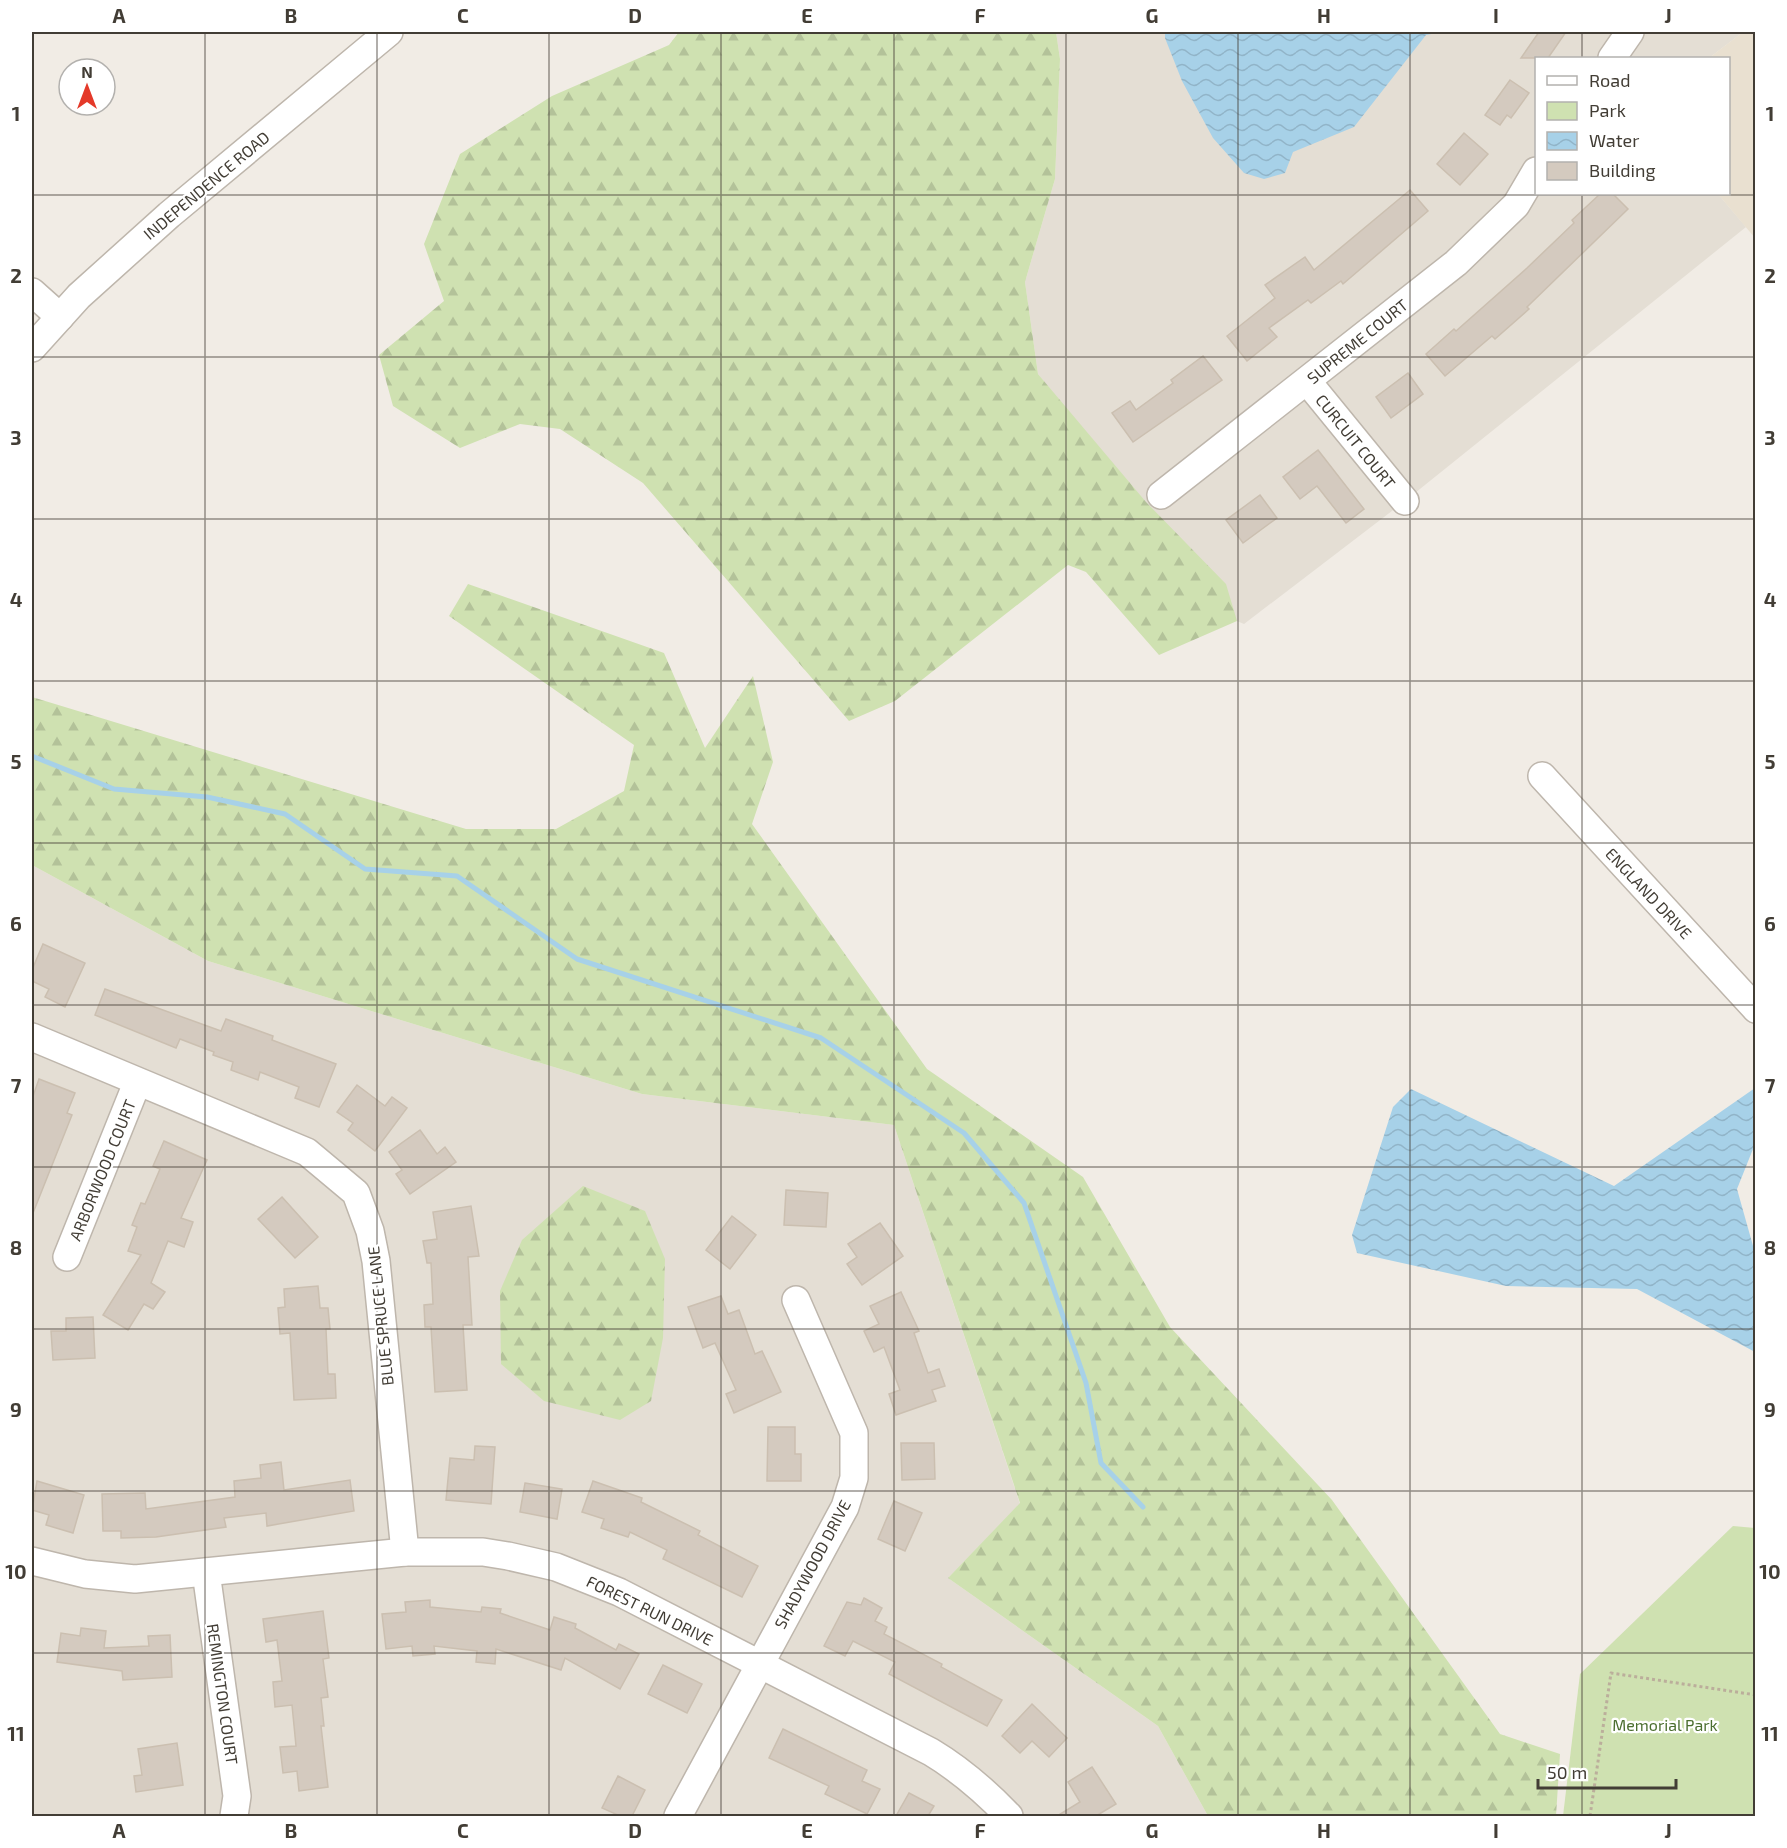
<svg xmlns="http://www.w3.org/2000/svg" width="1787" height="1848" viewBox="0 0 1787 1848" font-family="'Exo 2',sans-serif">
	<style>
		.residential { fill: #e4ded4 }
		.education { fill: #e9e0d0 }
		.forest { fill: url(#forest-firs) }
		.park { fill: #cfe1b1 }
		.water { fill: url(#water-waves) }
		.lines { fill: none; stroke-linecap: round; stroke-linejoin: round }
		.stream { stroke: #a7d1e8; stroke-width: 5 }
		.building { fill: #d4cabf; stroke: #cbbfb0; stroke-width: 1.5 }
		.minor-casing { stroke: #beb6ac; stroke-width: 30 }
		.path { stroke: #bbae9b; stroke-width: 3; stroke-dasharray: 3 3; stroke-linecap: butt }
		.minor { stroke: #fff; stroke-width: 27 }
		.grid { fill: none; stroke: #423d35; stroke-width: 1.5; stroke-opacity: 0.55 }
		.labels { text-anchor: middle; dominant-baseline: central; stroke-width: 4.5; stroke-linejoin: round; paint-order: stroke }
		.street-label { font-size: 16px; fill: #423d35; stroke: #fff }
		.park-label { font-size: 16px; fill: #4b6e2f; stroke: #fff }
		.neatline { fill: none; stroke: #423d35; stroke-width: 2 }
		.grid-label { font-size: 20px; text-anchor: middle; font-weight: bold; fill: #423d35 }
	</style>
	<defs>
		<pattern id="forest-firs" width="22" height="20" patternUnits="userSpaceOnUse" patternTransform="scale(1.5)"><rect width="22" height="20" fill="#cfe1b1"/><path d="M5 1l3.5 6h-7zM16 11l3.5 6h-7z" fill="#b3c299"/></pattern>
		<pattern id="water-waves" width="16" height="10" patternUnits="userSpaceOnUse" patternTransform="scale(1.5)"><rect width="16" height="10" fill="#a7d1e8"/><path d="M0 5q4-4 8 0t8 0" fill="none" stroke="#91b4c8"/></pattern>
	</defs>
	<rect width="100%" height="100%" fill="#f1ece5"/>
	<g class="residential">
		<path d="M 1056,32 L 1743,32 L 1709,58 L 1536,58 L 1536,194 L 1718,194 L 1746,227 L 1405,501 L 1244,624 L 1237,621 L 1038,374 L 1025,282 L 1055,179 L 1060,59 Z"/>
		<path d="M 32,865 L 208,961 L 642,1094 L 894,1125 L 1020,1504 L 948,1578 L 1158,1726 L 1208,1816 L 32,1816 Z"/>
	</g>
	<path class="education" d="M 1743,32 L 1755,32 L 1755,238 L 1718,194 L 1728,194 L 1728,58 L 1709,58 Z"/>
	<g class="forest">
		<path d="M 679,32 L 1056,32 L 1060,59 L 1055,179 L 1025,282 L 1038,374 L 1146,502 L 1226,584 L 1237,621 L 1159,655 L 1086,572 L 1068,565 L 895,701 L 849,721 L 643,483 L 560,429 L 520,424 L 460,448 L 393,406 L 379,355 L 444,301 L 424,244 L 460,154 L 552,96 L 669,45 Z"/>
		<path d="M 468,584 L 664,653 L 705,748 L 753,676 L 773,762 L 752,824 L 927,1069 L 1083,1177 L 1170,1327 L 1332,1500 L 1500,1734 L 1560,1754 L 1556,1816 L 1208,1816 L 1158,1726 L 948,1578 L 1020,1503 L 894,1125 L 642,1094 L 208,961 L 32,865 L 32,697 L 466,829 L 556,829 L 624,791 L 634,745 L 449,616 Z"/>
		<path d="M 583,1186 L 645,1211 L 665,1259 L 663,1338 L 651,1401 L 620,1420 L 544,1401 L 501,1364 L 500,1291 L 522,1240 Z"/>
	</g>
	<path class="park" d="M 1733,1526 L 1755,1528 L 1755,1816 L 1563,1816 L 1580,1674 Z"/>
	<g class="water">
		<path d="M 1165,32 L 1443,32 L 1426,35 L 1354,127 L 1293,152 L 1285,173 L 1264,179 L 1244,173 L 1213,138 L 1182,81 L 1165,38 Z"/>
		<path d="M 1755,1088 L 1755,1144 L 1737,1189 L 1755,1253 L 1755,1352 L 1637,1289 L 1506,1286 L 1357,1253 L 1352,1235 L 1393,1107 L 1411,1089 L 1614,1186 Z"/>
	</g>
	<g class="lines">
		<path class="stream" d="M 32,756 L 114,789 L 207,797 L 285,814 L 365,869 L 457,876 L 577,959 L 821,1038 L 964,1133 L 1024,1203 L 1086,1383 L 1101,1463 L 1143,1507"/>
	</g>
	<g class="building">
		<path d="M 1539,32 L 1566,32 L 1548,58 L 1521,58 Z"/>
		<path d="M 1510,80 L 1529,93 L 1511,118 L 1507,115 L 1500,125 L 1485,115 Z"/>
		<path d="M 1464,133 L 1488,154 L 1460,185 L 1437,164 Z"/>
		<path d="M 1410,190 L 1428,211 L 1343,284 L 1341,281 L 1311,303 L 1308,300 L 1269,328 L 1277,337 L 1247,361 L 1227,336 L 1275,298 L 1265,285 L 1305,257 L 1314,270 Z"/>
		<path d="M 1600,194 L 1613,194 L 1628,209 L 1527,307 L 1529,309 L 1495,339 L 1492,336 L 1445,376 L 1426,354 L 1454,329 L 1456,331 L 1527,268 L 1574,223 L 1572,220 Z"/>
		<path d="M 1203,356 L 1222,380 L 1133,442 L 1112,413 L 1130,401 L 1136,410 L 1173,383 L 1171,380 Z"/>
		<path d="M 1408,373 L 1423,394 L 1391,418 L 1376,397 Z"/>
		<path d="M 1318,450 L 1364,509 L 1346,523 L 1317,486 L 1300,499 L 1283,477 Z"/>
		<path d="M 1260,495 L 1277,518 L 1243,543 L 1226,520 Z"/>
		<path d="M 43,944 L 85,963 L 65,1007 L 45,997 L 49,989 L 32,981 L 32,970 Z"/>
		<path d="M 105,989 L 221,1031 L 226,1019 L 273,1036 L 272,1040 L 336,1064 L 319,1107 L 295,1098 L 299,1087 L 260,1072 L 258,1080 L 231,1070 L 233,1062 L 213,1055 L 214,1052 L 180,1039 L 176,1048 L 95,1015 Z"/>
		<path d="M 39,1079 L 75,1093 L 67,1113 L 72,1115 L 33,1213 L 32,1099 Z"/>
		<path d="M 357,1085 L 385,1106 L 392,1097 L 407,1108 L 375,1151 L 348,1130 L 353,1123 L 337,1112 Z"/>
		<path d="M 420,1130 L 437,1154 L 445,1147 L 456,1162 L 410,1194 L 396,1174 L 402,1170 L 389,1152 Z"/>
		<path d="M 164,1141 L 207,1160 L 181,1218 L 193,1222 L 184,1247 L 168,1241 L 151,1283 L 165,1292 L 153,1309 L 144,1304 L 128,1330 L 103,1315 L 141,1255 L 128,1251 L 137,1227 L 132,1225 L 141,1203 L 145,1204 L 160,1169 L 153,1166 Z"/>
		<path d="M 786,1190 L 828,1193 L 826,1227 L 784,1225 Z"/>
		<path d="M 282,1197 L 318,1237 L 295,1258 L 258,1219 Z"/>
		<path d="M 471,1206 L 479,1256 L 468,1257 L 472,1325 L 463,1325 L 467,1390 L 435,1392 L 431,1327 L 425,1327 L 424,1305 L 433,1304 L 431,1263 L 427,1263 L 423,1241 L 437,1239 L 433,1212 Z"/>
		<path d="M 732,1216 L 756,1235 L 730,1269 L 706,1250 Z"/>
		<path d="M 880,1223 L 903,1256 L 862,1285 L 847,1264 L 857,1257 L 848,1244 Z"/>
		<path d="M 318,1286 L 320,1308 L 328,1308 L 330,1329 L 326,1329 L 328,1374 L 335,1374 L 336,1398 L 294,1400 L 290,1333 L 280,1334 L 278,1308 L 285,1307 L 284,1289 Z"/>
		<path d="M 901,1292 L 919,1331 L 914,1333 L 928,1373 L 939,1369 L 945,1386 L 932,1390 L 936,1401 L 896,1415 L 889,1394 L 900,1390 L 884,1347 L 874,1352 L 864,1331 L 879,1324 L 870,1306 Z"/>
		<path d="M 721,1296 L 728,1314 L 739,1310 L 755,1354 L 762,1351 L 781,1392 L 734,1413 L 726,1394 L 736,1390 L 715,1343 L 703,1348 L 688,1307 Z"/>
		<path d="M 93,1317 L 95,1358 L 53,1360 L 51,1331 L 66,1331 L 66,1318 Z"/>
		<path d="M 768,1427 L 795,1427 L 795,1454 L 801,1454 L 801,1481 L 767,1481 Z"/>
		<path d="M 901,1443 L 934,1443 L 935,1479 L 902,1480 Z"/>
		<path d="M 475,1446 L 495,1447 L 491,1504 L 446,1500 L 450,1458 L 474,1460 Z"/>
		<path d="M 281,1462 L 284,1490 L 350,1480 L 354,1511 L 267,1526 L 266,1513 L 224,1518 L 226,1527 L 156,1537 L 121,1538 L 121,1531 L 103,1531 L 102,1494 L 145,1493 L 146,1509 L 235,1497 L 234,1481 L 261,1478 L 260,1465 Z"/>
		<path d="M 37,1481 L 84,1495 L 73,1533 L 46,1525 L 49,1515 L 32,1510 Z"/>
		<path d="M 593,1481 L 642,1498 L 641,1502 L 700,1531 L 698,1535 L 758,1566 L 742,1597 L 663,1559 L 667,1550 L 630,1532 L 628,1537 L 601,1528 L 604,1519 L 582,1512 Z"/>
		<path d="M 525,1483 L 562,1489 L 557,1519 L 520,1512 Z"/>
		<path d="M 894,1501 L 922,1513 L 905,1551 L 878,1539 Z"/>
		<path d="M 864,1598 L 882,1608 L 875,1621 L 887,1627 L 884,1634 L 942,1664 L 941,1667 L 1002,1700 L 987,1726 L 889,1674 L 895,1662 L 853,1641 L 845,1656 L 824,1646 L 847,1602 L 861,1605 Z"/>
		<path d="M 430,1600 L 430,1607 L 481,1612 L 482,1607 L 501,1609 L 500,1613 L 550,1630 L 554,1617 L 576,1624 L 575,1628 L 616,1650 L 619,1644 L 639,1654 L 620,1689 L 565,1658 L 561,1670 L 496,1649 L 495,1664 L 476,1662 L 477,1651 L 434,1646 L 435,1654 L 413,1656 L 412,1646 L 386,1649 L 382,1614 L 406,1612 L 405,1602 Z"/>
		<path d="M 323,1611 L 329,1658 L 323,1659 L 328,1697 L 321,1698 L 324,1726 L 321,1726 L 328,1787 L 299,1791 L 297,1771 L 283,1773 L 280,1747 L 296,1746 L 292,1705 L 275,1707 L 273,1682 L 282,1681 L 277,1640 L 266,1642 L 263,1619 Z"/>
		<path d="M 81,1628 L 106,1631 L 104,1648 L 149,1646 L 148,1636 L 170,1635 L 172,1677 L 123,1680 L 122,1671 L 57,1662 L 61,1633 L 80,1636 Z"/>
		<path d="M 663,1665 L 702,1684 L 687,1713 L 648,1694 Z"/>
		<path d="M 1032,1704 L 1067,1738 L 1049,1757 L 1032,1741 L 1020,1753 L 1002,1736 Z"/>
		<path d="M 783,1729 L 867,1770 L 862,1781 L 880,1789 L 867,1814 L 825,1794 L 829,1786 L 769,1758 Z"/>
		<path d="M 177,1743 L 183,1785 L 136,1792 L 134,1776 L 142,1775 L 138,1749 Z"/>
		<path d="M 1092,1767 L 1116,1804 L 1096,1816 L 1057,1816 L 1080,1802 L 1068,1782 Z"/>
		<path d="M 618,1776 L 645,1790 L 632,1816 L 620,1816 L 602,1808 Z"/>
		<path d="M 909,1793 L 934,1806 L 928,1816 L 896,1816 Z"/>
	</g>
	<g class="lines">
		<g class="minor-casing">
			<g id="minor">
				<path d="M 1612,58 L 1630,32"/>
				<path d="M 32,292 L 60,317"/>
				<path d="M 32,348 L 79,296 L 169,215 L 389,32"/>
				<path d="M 1307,381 L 1405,501"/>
				<path d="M 1161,495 L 1456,263 L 1516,205 L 1536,171"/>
				<path d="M 1542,776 L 1756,1009"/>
				<path d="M 32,1037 L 307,1152 L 356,1193 L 370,1231 L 376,1261 L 405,1552"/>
				<path d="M 67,1257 L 137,1083"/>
				<path d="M 32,1561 L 85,1574 L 135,1579 L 405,1552 L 483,1552 L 508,1556 L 556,1567 L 619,1592 L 931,1752 C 961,1770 985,1791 1009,1816"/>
				<path d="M 206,1572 L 237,1796 L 234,1816"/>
				<path d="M 678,1816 L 845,1507 L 854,1478 L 854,1433 L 796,1300"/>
			</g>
		</g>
		<path class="path" d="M 1590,1816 L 1611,1673 L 1756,1695"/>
		<use href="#minor" class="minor"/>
	</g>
	<path class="grid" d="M 205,32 L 205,1816M 377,32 L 377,1816M 549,32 L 549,1816M 721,32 L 721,1816M 894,32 L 894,1816M 1066,32 L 1066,1816M 1238,32 L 1238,1816M 1410,32 L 1410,1816M 1582,32 L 1582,58M 1582,194 L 1582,1816M 32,195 L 1756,195M 32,357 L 1756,357M 32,519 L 1756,519M 32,681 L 1756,681M 32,843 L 1756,843M 32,1005 L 1756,1005M 32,1167 L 1756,1167M 32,1329 L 1756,1329M 32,1491 L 1756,1491M 32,1653 L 1756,1653"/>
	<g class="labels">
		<g class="street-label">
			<text transform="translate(206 185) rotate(-40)">INDEPENDENCE ROAD</text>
			<text transform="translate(1357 341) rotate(-39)">SUPREME COURT</text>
			<text transform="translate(1356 441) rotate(51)">CURCUIT COURT</text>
			<text transform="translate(1649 893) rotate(47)">ENGLAND DRIVE</text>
			<text transform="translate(102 1170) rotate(-68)">ARBORWOOD COURT</text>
			<text transform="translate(380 1316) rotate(-96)">BLUE SPRUCE LANE</text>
			<text transform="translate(812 1564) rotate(-62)">SHADYWOOD DRIVE</text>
			<text transform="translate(650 1610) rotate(26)">FOREST RUN DRIVE</text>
			<text transform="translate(223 1694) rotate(82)">REMINGTON COURT</text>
		</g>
		<g class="park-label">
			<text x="1665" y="1724">Memorial Park</text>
		</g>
	</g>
	<rect width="1787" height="1848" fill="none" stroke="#ffffff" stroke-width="66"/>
	<rect x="1535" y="57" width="195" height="138" fill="#ffffff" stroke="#b3b1ae" stroke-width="1.5"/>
	<rect x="1547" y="76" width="30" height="9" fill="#ffffff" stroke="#b3b1ae" stroke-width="1.5"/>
	<text x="1589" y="87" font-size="18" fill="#423d35">Road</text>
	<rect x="1547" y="102" width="30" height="18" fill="#cfe1b1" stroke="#b3b1ae" stroke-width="1.5"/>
	<text x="1589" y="117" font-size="18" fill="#423d35">Park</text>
	<rect x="1547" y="132" width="30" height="18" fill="url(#water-waves)" stroke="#b3b1ae" stroke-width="1.5"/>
	<text x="1589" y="147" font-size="18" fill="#423d35">Water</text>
	<rect x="1547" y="162" width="30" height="18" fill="#d4cabf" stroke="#b3b1ae" stroke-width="1.5"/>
	<text x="1589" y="177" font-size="18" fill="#423d35">Building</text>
	<g transform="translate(87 87)"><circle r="28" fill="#ffffff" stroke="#b3b1ae" stroke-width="1.5"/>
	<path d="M0-4.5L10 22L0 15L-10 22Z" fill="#e43929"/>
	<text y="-9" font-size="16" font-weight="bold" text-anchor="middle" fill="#423d35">N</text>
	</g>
	<path d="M1538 1779v9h138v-9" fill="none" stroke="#423d35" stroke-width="3"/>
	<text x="1547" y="1779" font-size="18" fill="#423d35" stroke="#ffffff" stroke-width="4.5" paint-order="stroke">50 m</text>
	<rect x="33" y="33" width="1721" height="1782" class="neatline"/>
	<g class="grid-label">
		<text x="119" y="23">A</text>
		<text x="291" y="23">B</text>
		<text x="463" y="23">C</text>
		<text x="635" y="23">D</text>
		<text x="807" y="23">E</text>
		<text x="980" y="23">F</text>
		<text x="1152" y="23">G</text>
		<text x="1324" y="23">H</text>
		<text x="1496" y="23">I</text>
		<text x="1668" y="23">J</text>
		<text x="16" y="121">1</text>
		<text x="1770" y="121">1</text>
		<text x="16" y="283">2</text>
		<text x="1770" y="283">2</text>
		<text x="16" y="445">3</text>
		<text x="1770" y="445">3</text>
		<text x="16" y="607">4</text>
		<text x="1770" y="607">4</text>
		<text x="16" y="769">5</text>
		<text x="1770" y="769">5</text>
		<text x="16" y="931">6</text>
		<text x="1770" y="931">6</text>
		<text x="16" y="1093">7</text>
		<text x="1770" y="1093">7</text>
		<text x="16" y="1255">8</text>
		<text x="1770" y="1255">8</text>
		<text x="16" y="1417">9</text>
		<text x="1770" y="1417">9</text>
		<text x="16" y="1579">10</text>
		<text x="1770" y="1579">10</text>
		<text x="16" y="1741">11</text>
		<text x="1770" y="1741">11</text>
		<text x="119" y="1838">A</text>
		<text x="291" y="1838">B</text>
		<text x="463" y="1838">C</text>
		<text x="635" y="1838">D</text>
		<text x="807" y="1838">E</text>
		<text x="980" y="1838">F</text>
		<text x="1152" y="1838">G</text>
		<text x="1324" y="1838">H</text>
		<text x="1496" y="1838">I</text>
		<text x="1668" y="1838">J</text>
	</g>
</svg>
